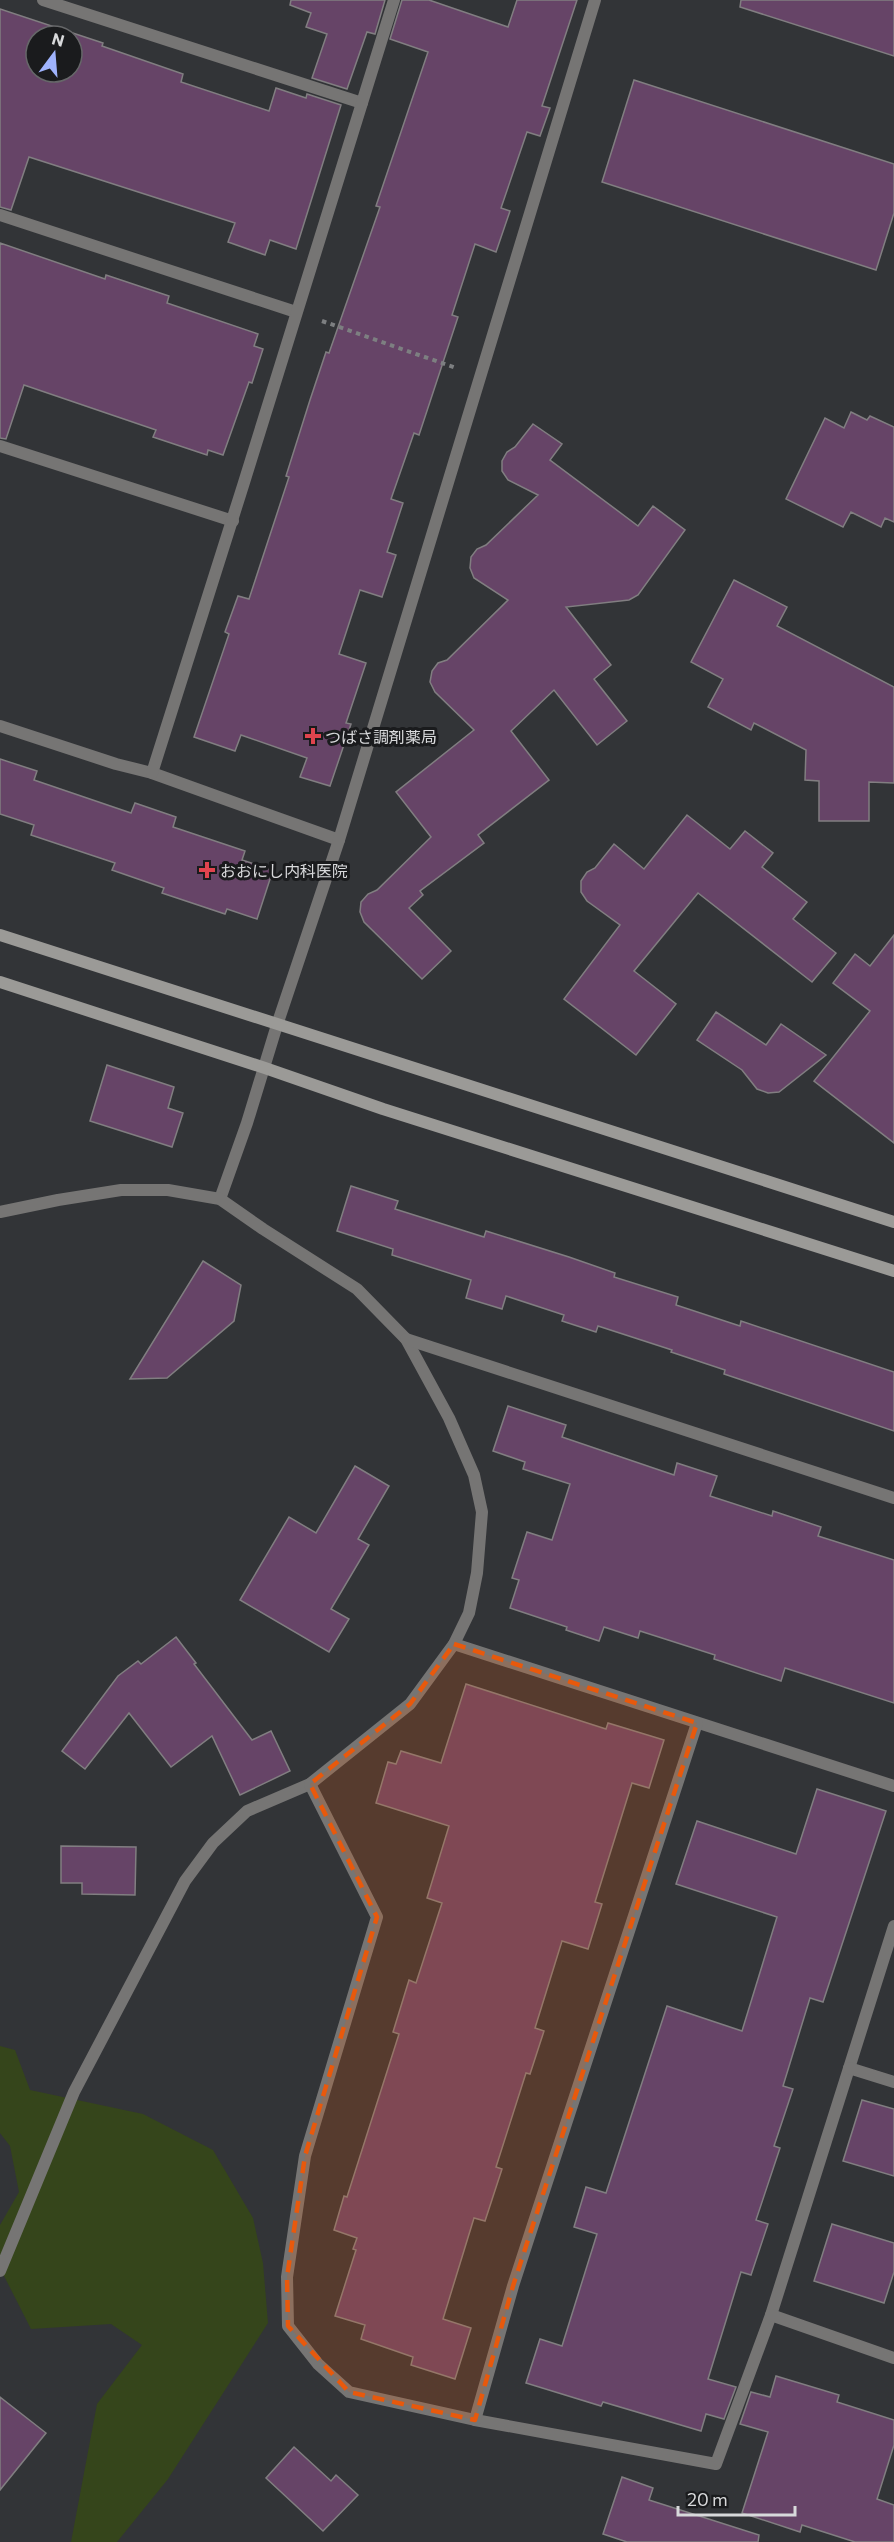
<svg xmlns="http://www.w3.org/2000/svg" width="894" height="2542" viewBox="0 0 894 2542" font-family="Commissioner,'Noto Sans JP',sans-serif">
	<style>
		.green { fill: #35451b }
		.building { fill: #664467; stroke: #817e81; stroke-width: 1.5; fill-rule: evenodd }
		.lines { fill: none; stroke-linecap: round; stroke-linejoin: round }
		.path { stroke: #7d7f81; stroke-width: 4; stroke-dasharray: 4.5 4.5; stroke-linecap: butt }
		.street { stroke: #767574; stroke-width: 12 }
		.secondary { stroke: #9b9a97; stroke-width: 12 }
		.marked { fill: #e8590c; fill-opacity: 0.2; stroke: #e8590c; stroke-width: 4.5; stroke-dasharray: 12 8; stroke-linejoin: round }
		.health-dot { fill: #e0444e; stroke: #1a1b1d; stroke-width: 2 }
		.labels { text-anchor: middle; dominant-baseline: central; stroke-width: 6; stroke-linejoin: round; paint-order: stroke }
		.poi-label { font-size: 16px; fill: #d8d9db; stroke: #1a1b1d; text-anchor: start }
	</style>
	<rect width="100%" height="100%" fill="#323437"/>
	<path class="green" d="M 0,2046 L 15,2050 L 30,2090 L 143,2114 L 213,2150 L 253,2218 L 263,2263 L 268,2323 L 168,2479 L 117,2542 L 71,2542 L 97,2404 L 142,2345 L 111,2324 L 31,2329 L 0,2268 L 0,2225 L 19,2192 L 10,2146 L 0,2133 Z"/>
	<g class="building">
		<path d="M 291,0 L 385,0 L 375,34 L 367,32 L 347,89 L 312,78 L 327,34 L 306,27 L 311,13 L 290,5 Z"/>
		<path d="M 402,0 L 429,0 L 508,27 L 517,0 L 577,0 L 542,106 L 550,108 L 540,136 L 527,132 L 501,208 L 510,211 L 496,252 L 475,244 L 452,315 L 458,317 L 419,435 L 414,433 L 391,499 L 403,503 L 387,552 L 396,555 L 382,597 L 360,590 L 339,654 L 366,663 L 346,723 L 351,724 L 330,786 L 300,777 L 307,758 L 241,735 L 235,751 L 194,737 L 229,634 L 225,632 L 238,596 L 249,599 L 289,477 L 286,476 L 310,400 L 326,352 L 329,353 L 380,207 L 376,206 L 428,52 L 390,39 Z"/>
		<path d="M 741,0 L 894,0 L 894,56 L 740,7 Z"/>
		<path d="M 0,9 L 103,43 L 102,46 L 183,74 L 181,82 L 269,111 L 276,88 L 306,98 L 307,94 L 341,105 L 296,249 L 270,240 L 265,255 L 228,242 L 235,223 L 29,157 L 11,210 L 0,207 ZM 36,36 L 72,36 L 72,72 L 36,72 Z"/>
		<path d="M 634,80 L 894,164 L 894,213 L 876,270 L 602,182 Z"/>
		<path d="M 0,243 L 105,279 L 106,275 L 169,296 L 167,303 L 258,334 L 254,346 L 263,349 L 252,383 L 249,382 L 223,455 L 208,450 L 207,455 L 153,437 L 156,430 L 24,385 L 6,439 L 0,438 Z"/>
		<path d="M 851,412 L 867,420 L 870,416 L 894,427 L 894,522 L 885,518 L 881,527 L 851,512 L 843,527 L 786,499 L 825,418 L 844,428 Z"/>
		<path d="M 533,424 L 562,444 L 550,460 L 638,526 L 653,506 L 685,530 L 638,595 L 629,600 L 566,607 L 611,665 L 594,679 L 627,721 L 597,745 L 554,690 L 511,731 L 549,780 L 478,835 L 484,843 L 420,891 L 423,895 L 409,908 L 451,951 L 422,979 L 364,922 L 360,912 L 361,902 L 368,894 L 377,890 L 431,837 L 396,792 L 474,730 L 435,692 L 430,682 L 432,671 L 438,663 L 447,660 L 508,600 L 474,578 L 470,568 L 471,557 L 477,549 L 486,545 L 538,495 L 508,480 L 502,471 L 502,461 L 507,452 L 515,447 Z"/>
		<path d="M 734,580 L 787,607 L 777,626 L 894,687 L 894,783 L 869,782 L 869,821 L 819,821 L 819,781 L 805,780 L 806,750 L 754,723 L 751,730 L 708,707 L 723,679 L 691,662 Z"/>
		<path d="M 0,759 L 37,771 L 34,780 L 131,813 L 135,803 L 176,817 L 173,827 L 245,851 L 242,860 L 273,870 L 257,919 L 227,909 L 225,914 L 162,893 L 164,888 L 112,870 L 115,863 L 31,835 L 34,825 L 0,814 Z"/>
		<path d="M 687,815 L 730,849 L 745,831 L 773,853 L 762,867 L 807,902 L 793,919 L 836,953 L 812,982 L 698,893 L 634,971 L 676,1004 L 636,1055 L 564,999 L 620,925 L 587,901 L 581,892 L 581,881 L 587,872 L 595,868 L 614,844 L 644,869 Z"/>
		<path d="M 894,935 L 894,1143 L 814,1081 L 870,1011 L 833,983 L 855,954 L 870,966 Z"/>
		<path d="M 716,1012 L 766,1045 L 781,1024 L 826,1055 L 779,1092 L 768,1093 L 757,1089 L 742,1070 L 697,1040 Z"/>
		<path d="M 107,1065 L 174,1087 L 168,1108 L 183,1113 L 172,1147 L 90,1121 Z"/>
		<path d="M 351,1186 L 398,1201 L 395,1209 L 484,1237 L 486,1231 L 569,1257 L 615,1273 L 614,1277 L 678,1297 L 676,1305 L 740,1326 L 741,1321 L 894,1372 L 894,1431 L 724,1374 L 725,1370 L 671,1352 L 672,1350 L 598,1326 L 596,1332 L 562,1321 L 564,1315 L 506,1296 L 502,1309 L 466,1298 L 471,1280 L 392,1255 L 393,1249 L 337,1231 Z"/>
		<path d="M 203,1261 L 241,1285 L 234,1321 L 167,1378 L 130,1379 Z"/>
		<path d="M 508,1406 L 566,1425 L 562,1437 L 674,1475 L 677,1463 L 717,1476 L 710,1496 L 772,1516 L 773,1511 L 821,1527 L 818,1536 L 894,1560 L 894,1703 L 785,1668 L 781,1681 L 714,1659 L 715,1655 L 640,1631 L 638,1638 L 604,1627 L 599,1641 L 566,1630 L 567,1627 L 510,1608 L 519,1580 L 512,1578 L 527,1532 L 552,1540 L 570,1484 L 523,1469 L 525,1462 L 493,1451 Z"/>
		<path d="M 355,1466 L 389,1486 L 358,1539 L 369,1545 L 331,1609 L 349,1619 L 329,1652 L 240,1600 L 289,1517 L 316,1533 Z"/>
		<path d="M 176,1637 L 196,1663 L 194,1664 L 252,1740 L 271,1731 L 290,1771 L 240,1795 L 212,1736 L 171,1767 L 129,1713 L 85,1769 L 62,1751 L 118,1676 L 138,1661 L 141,1664 Z"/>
		<path d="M 466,1684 L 606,1729 L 608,1723 L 664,1740 L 649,1788 L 632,1783 L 595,1902 L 602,1904 L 588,1949 L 562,1941 L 535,2028 L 544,2031 L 530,2074 L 526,2073 L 496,2167 L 502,2169 L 485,2221 L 474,2218 L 443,2319 L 471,2328 L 455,2379 L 411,2365 L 413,2357 L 361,2339 L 365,2325 L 335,2316 L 356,2250 L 353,2249 L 357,2238 L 334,2230 L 344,2196 L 347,2197 L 399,2034 L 393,2032 L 409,1980 L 416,1983 L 442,1903 L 427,1898 L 449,1826 L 376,1803 L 388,1762 L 396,1764 L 401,1751 L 441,1763 Z"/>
		<path d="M 817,1789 L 886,1811 L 823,2002 L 810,1998 L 783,2086 L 793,2089 L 774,2146 L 780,2148 L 756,2220 L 768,2224 L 751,2275 L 741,2272 L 708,2379 L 736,2387 L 724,2419 L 706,2414 L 701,2431 L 603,2402 L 601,2406 L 526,2383 L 540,2339 L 562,2346 L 597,2234 L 574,2227 L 586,2187 L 606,2193 L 667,2006 L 742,2031 L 777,1917 L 676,1884 L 697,1821 L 796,1854 Z"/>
		<path d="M 61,1846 L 136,1847 L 135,1895 L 82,1894 L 82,1883 L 61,1883 Z"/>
		<path d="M 862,2100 L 894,2109 L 894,2176 L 843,2161 Z"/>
		<path d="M 832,2224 L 894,2243 L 894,2272 L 884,2303 L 814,2281 Z"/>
		<path d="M 776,2376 L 839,2395 L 837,2402 L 894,2420 L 894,2445 L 877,2499 L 894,2505 L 894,2542 L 855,2542 L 802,2525 L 800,2532 L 742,2513 L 768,2432 L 740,2424 L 751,2392 L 770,2397 Z"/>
		<path d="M 0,2397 L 46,2433 L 0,2490 Z"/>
		<path d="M 294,2447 L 331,2481 L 336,2475 L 358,2495 L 323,2531 L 266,2478 Z"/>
		<path d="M 622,2477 L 653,2488 L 649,2500 L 759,2535 L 758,2542 L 627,2542 L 603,2534 Z"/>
	</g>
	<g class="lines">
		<path class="path" d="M 322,321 L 456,368"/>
		<g class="street">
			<path d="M 43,0 L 362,103"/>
			<path d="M 0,215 L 296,312"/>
			<path d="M 0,446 L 233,521"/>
			<path d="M 0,726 L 116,764 L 152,773 L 339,840"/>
			<path d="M 152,773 C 235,516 313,258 394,0"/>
			<path d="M 220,1199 L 247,1123 L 277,1025 L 339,840 L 595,0"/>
			<path d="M 0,1212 L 58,1200 L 121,1190 L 168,1190 L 220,1199 L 263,1229 L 357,1289 L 406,1339 L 449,1418 L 474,1475 L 482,1512 L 477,1573 L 469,1613 L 454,1644 L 410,1704 L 310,1784 L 247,1811 L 213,1843 L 185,1881 L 74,2092 L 0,2271"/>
			<path d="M 406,1339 L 894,1498"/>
			<path d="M 454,1644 L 894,1786"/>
			<path d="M 310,1784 L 377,1917 L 305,2156 L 287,2277 L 288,2326 L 318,2364 L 349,2392 L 475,2420 L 716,2464 L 771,2315 L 894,1926"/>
			<path d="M 849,2068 L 894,2082"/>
			<path d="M 771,2315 L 894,2358"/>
			<path d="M 475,2420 L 513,2286 L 697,1723"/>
		</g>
		<g class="secondary">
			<path d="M 0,935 L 894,1222"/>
			<path d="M 0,982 L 265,1068 L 383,1109 L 894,1271"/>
		</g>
	</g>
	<path class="marked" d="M 454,1644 L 697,1723 L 513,2286 L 475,2420 L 349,2392 L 288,2326 L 287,2277 L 305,2156 L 377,1917 L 310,1784 L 410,1704 Z"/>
	<g class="health-dot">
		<path d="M310 727h6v6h6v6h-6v6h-6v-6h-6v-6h6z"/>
		<path d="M204 861h6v6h6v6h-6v6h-6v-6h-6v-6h6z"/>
	</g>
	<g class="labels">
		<g class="poi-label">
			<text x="325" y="736">つばさ調剤薬局</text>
			<text x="220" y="870">おおにし内科医院</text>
		</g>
	</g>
	<g transform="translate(54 54) rotate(16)"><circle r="28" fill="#1a1b1d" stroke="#666769" stroke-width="1.5"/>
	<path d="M0-4.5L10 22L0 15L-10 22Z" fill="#9fb3fd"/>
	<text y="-9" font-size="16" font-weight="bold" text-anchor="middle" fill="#d8d9db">N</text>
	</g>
	<path d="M678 2506v9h117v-9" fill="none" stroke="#d8d9db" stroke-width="3"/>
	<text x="687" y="2506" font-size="18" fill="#d8d9db" stroke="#1a1b1d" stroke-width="4.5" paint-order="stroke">20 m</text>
</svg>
